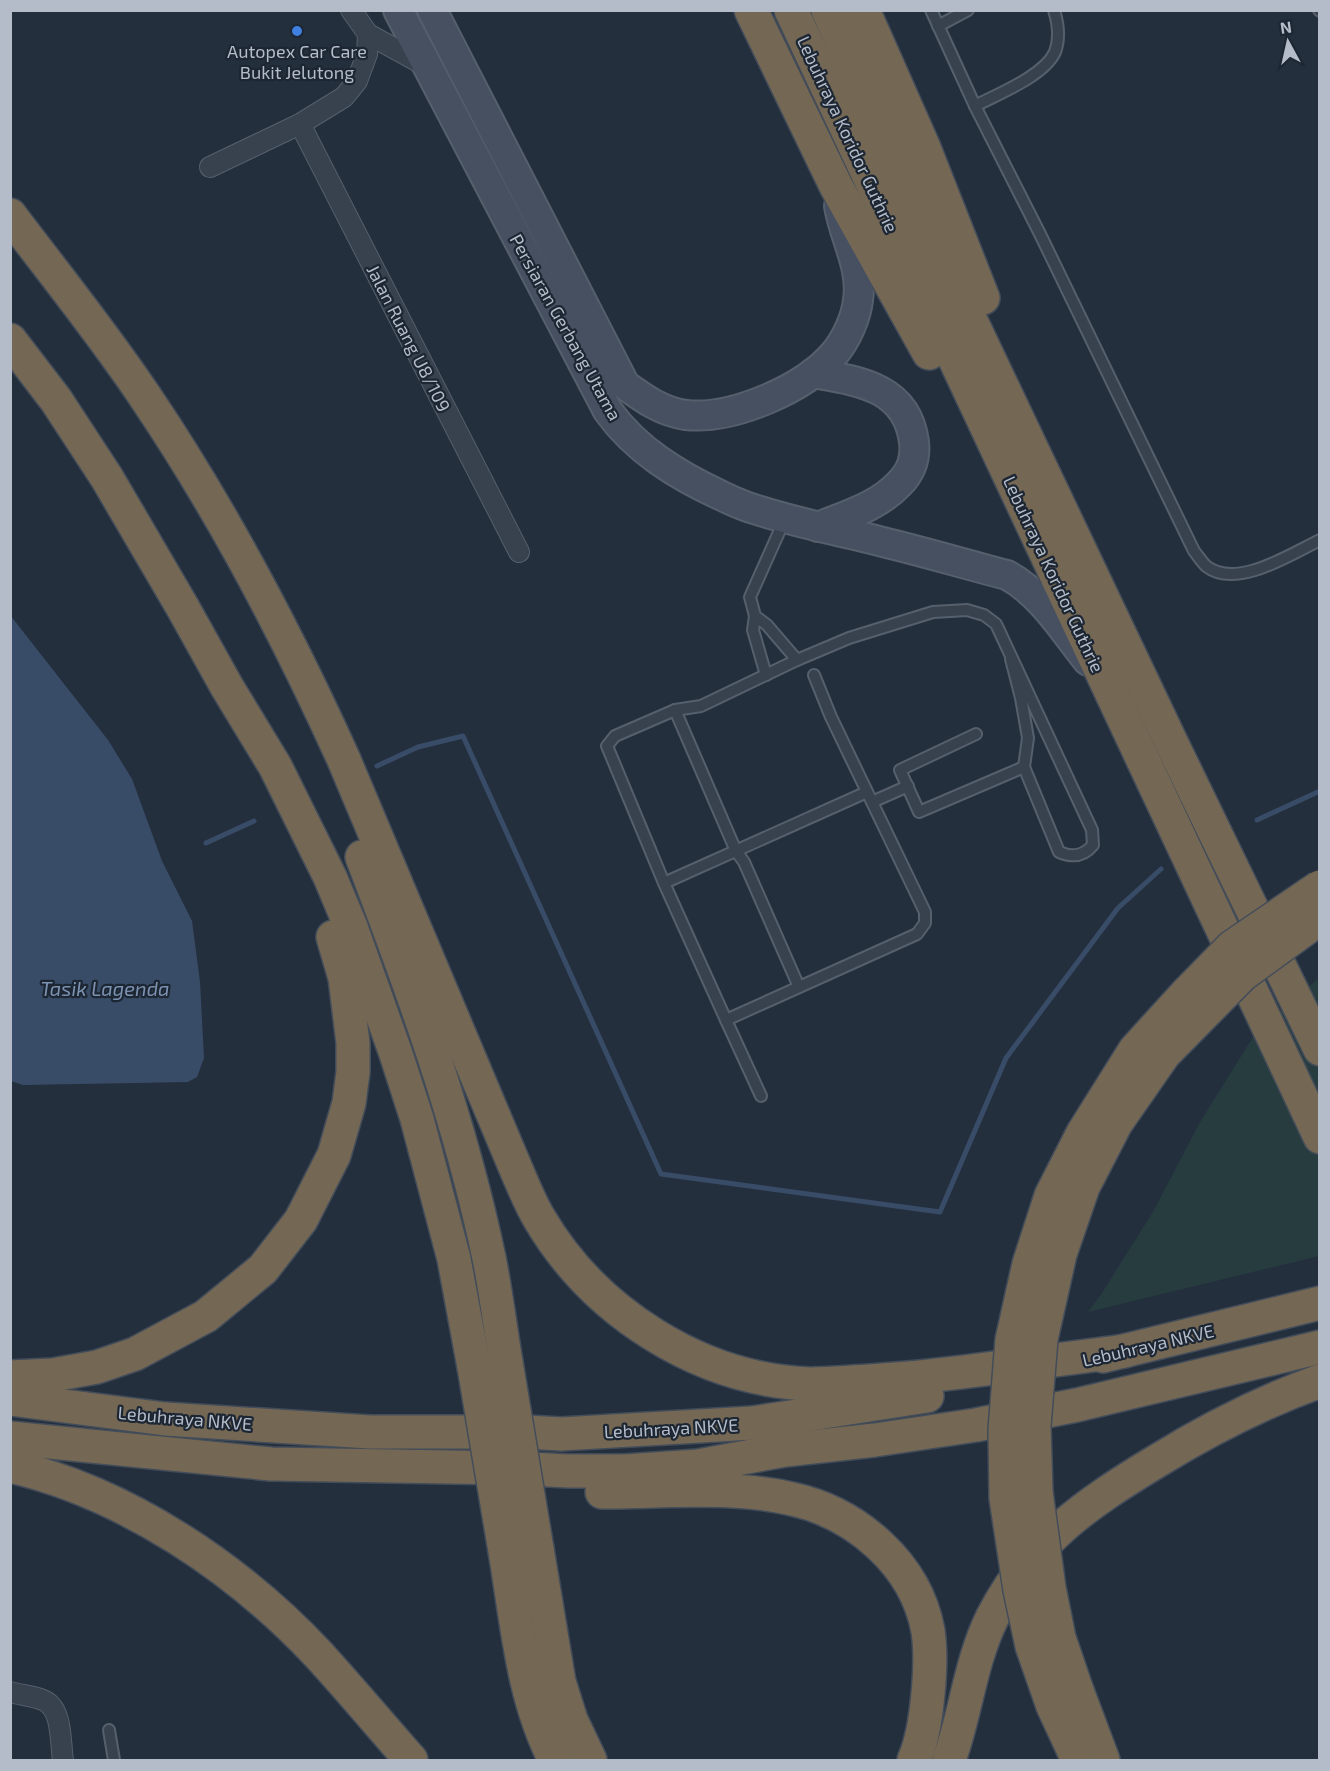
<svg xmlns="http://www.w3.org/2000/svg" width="1330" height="1771" viewBox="0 0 1330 1771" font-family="'Exo 2',sans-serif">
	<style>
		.green { fill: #263c3f }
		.water { fill: #394c67 }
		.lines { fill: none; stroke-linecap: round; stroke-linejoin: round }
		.stream { stroke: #394c67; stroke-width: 5 }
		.service-casing { stroke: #565f6c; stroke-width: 14 }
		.minor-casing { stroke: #565f6c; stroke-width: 22 }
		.secondary-casing { stroke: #565f6c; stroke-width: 32 }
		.motorway-casing { stroke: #434c59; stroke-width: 36 }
		.service { stroke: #38414e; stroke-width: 10 }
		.minor { stroke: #38414e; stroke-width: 20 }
		.secondary { stroke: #465061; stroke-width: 28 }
		.motorway { stroke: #746855; stroke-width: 33 }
		.motorway-bridge-casing { stroke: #434c59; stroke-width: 36; stroke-linecap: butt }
		.motorway-bridge { stroke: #746855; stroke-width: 33 }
		.shop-dot { fill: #3f7fe0; stroke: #1d2633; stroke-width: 2 }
		.labels { text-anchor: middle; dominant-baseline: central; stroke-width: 4.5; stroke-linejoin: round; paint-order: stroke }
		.poi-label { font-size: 18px; fill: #b4bcc9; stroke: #1d2633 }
		.street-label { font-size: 18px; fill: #b4bcc9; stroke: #1d2633 }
		.water-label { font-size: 20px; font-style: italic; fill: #7c92b1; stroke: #1d2633 }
	</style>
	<rect width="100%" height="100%" fill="#242f3e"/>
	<path class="green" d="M 1319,978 L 1319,1256 L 1088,1312 L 1102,1293 L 1154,1210 L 1200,1122 L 1258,1029 Z"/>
	<path class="water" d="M 10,615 L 108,740 L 132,779 L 162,861 L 192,921 L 200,982 L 204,1058 L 197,1077 L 188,1082 L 23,1085 L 11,1081 Z"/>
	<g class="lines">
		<g class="stream">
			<path d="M 377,766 L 418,747 L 463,736 L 661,1174 L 940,1212 L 1006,1058 L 1118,908 L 1161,869"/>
			<path d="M 1257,820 L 1320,791"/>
			<path d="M 206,843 L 254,821"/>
		</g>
		<g class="service-casing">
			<g id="service">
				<path d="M 931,10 L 975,106 L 1040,234 L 1194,551 C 1198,556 1202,562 1206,566 C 1236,590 1291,554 1320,540"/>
				<path d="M 1319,10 L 1320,11"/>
				<path d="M 938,26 L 968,10"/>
				<path d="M 975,106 C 998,94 1044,76 1055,52 C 1060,39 1058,23 1054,10"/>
				<path d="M 755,616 L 767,625 L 797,660"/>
				<path d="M 766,675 L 753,630 L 755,616 L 750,597 L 784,521"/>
				<path d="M 814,675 L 831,717 L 925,912 L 925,923 L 917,934 L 726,1020 L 664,883 L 607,746 L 615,736 L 675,710 L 701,706 L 797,660 L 849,638 L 933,612 L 967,610 L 984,615 L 996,624 L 1092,830 L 1093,845 C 1084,856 1073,858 1059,852 L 1024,767 L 1028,738 L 1021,698 L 1011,659"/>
				<path d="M 675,710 L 736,851 L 744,862 L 799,987"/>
				<path d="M 976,734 L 900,770 L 919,812 L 1024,767"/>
				<path d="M 872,802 L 908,786"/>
				<path d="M 664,883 L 867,792"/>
				<path d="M 726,1020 L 761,1096"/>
				<path d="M 109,1730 L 114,1760"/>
			</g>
		</g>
		<g class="minor-casing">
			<g id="minor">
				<path d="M 351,10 L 368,34 L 428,67"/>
				<path d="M 300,124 L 519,552"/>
				<path d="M 210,167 L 300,124 L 344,97 L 357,81 L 367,54 L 368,34"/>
				<path d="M 10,1692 C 21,1695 33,1696 43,1700 C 63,1708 60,1742 63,1760"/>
			</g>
		</g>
		<g class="secondary-casing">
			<g id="secondary">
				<path d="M 398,10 L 608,411 C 636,450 677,475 720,495 C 728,499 737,503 745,506 C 790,522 837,530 883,542 C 924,552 965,564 1007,575 C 1042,594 1063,630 1088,661"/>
				<path d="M 432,10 L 625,385 C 643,398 662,412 686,415 C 732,420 804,389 834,354 C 846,340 856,318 858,300 C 863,267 844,238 839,206"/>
				<path d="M 813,373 C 859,381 907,387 914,442 C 916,459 911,472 899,484 C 877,507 847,515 818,527"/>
			</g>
		</g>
		<g class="motorway-casing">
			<g id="motorway">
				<path d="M 751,10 L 836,186 L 929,353"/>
				<path d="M 791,10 L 1320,1137"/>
				<path d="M 828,10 L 895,161 L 1171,742 L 1320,1049"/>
				<path d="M 863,10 L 924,148 L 983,298"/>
				<path d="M 10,215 C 56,276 104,335 146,398 C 223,512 287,634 344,760 L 516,1169 C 523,1185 530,1203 539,1218 C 594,1312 700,1380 810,1384 C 830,1384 849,1382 869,1381 C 901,1379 932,1376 963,1372 C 1017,1365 1071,1358 1125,1351"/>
				<path d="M 10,340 L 56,400 L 107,478 L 183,608 L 227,687 L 275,766 L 330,877 L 351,927 L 396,1054 L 417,1119 L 454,1259 L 474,1367"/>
				<path d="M 362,857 C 412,988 460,1120 489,1258 C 496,1292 500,1327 506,1362"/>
				<path d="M 1103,1356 L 1320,1303"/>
				<path d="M 10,1377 L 53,1375 L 97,1367 L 135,1354 L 206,1316 L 263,1269 L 301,1220 L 334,1155 L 349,1103 L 353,1072 L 353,1043 L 345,978 L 333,937"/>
				<path d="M 10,1399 L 165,1419 L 370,1432 L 527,1432 L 561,1434 L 752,1423 L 927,1396"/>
				<path d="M 10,1438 L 271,1464 L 510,1468 L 568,1471 L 625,1471 L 698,1466 L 785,1450 L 875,1440 L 976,1425 L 1077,1405 L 1320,1347"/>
				<path d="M 10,1466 C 126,1493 237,1568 318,1654 C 350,1689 380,1725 411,1760"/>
				<path d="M 602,1492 C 662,1492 733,1485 792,1499 C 856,1513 916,1564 928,1631 C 931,1651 930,1673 928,1694 C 926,1716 923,1740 914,1760"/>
				<path d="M 537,1549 L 559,1682 L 571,1720 L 590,1760"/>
				<path d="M 505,1551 C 517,1622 522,1696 555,1760"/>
				<path d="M 1076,1688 L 1103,1760"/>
				<path d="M 1053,1706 L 1078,1760"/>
				<path d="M 949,1760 C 966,1713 970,1663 992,1618 C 1031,1541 1086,1504 1157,1461 C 1209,1429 1262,1402 1320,1381"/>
			</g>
		</g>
		<use href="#service" class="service"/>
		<use href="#minor" class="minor"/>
		<use href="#secondary" class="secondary"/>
		<use href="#motorway" class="motorway"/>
		<g class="motorway-bridge-casing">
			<g id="motorway-bridge">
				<path d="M 506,1362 L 537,1549"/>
				<path d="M 474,1367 L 505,1551"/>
				<path d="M 1076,1688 L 1059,1638 L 1049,1588 L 1036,1492 L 1034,1426 L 1041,1339 L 1060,1254 L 1083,1187 L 1116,1123 L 1164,1054 L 1242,975 L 1320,918"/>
				<path d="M 1053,1706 L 1032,1646 L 1020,1590 L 1006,1498 L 1005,1430 L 1012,1340 L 1029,1264 L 1051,1196 L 1083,1133 L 1135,1050 L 1186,994 L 1232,947 L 1320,887"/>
			</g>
		</g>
		<use href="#motorway-bridge" class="motorway-bridge"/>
	</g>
	<circle class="shop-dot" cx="297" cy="31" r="6"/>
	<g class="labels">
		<g class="poi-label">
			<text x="297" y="51">Autopex Car Care<tspan x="297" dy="21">Bukit Jelutong</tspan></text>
		</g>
		<g class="street-label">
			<text transform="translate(848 134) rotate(65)">Lebuhraya Koridor Guthrie</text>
			<text transform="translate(566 327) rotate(61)">Persiaran Gerbang Utama</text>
			<text transform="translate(409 338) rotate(63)">Jalan Ruang U8/109</text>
			<text transform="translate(1054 574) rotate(65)">Lebuhraya Koridor Guthrie</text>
			<text transform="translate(1148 1345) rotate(-13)">Lebuhraya NKVE</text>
			<text transform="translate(185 1418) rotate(5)">Lebuhraya NKVE</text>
			<text transform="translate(671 1428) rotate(-3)">Lebuhraya NKVE</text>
		</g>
		<g class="water-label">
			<text x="105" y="988">Tasik Lagenda</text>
		</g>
	</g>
	<rect width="1330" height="1771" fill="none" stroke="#b4bcc9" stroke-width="24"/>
	<g transform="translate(1288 42) rotate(352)" stroke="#1d2633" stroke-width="4.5" paint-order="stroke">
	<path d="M0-4.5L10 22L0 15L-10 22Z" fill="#b4bcc9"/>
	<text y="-9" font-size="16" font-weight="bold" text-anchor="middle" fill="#b4bcc9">N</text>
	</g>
</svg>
